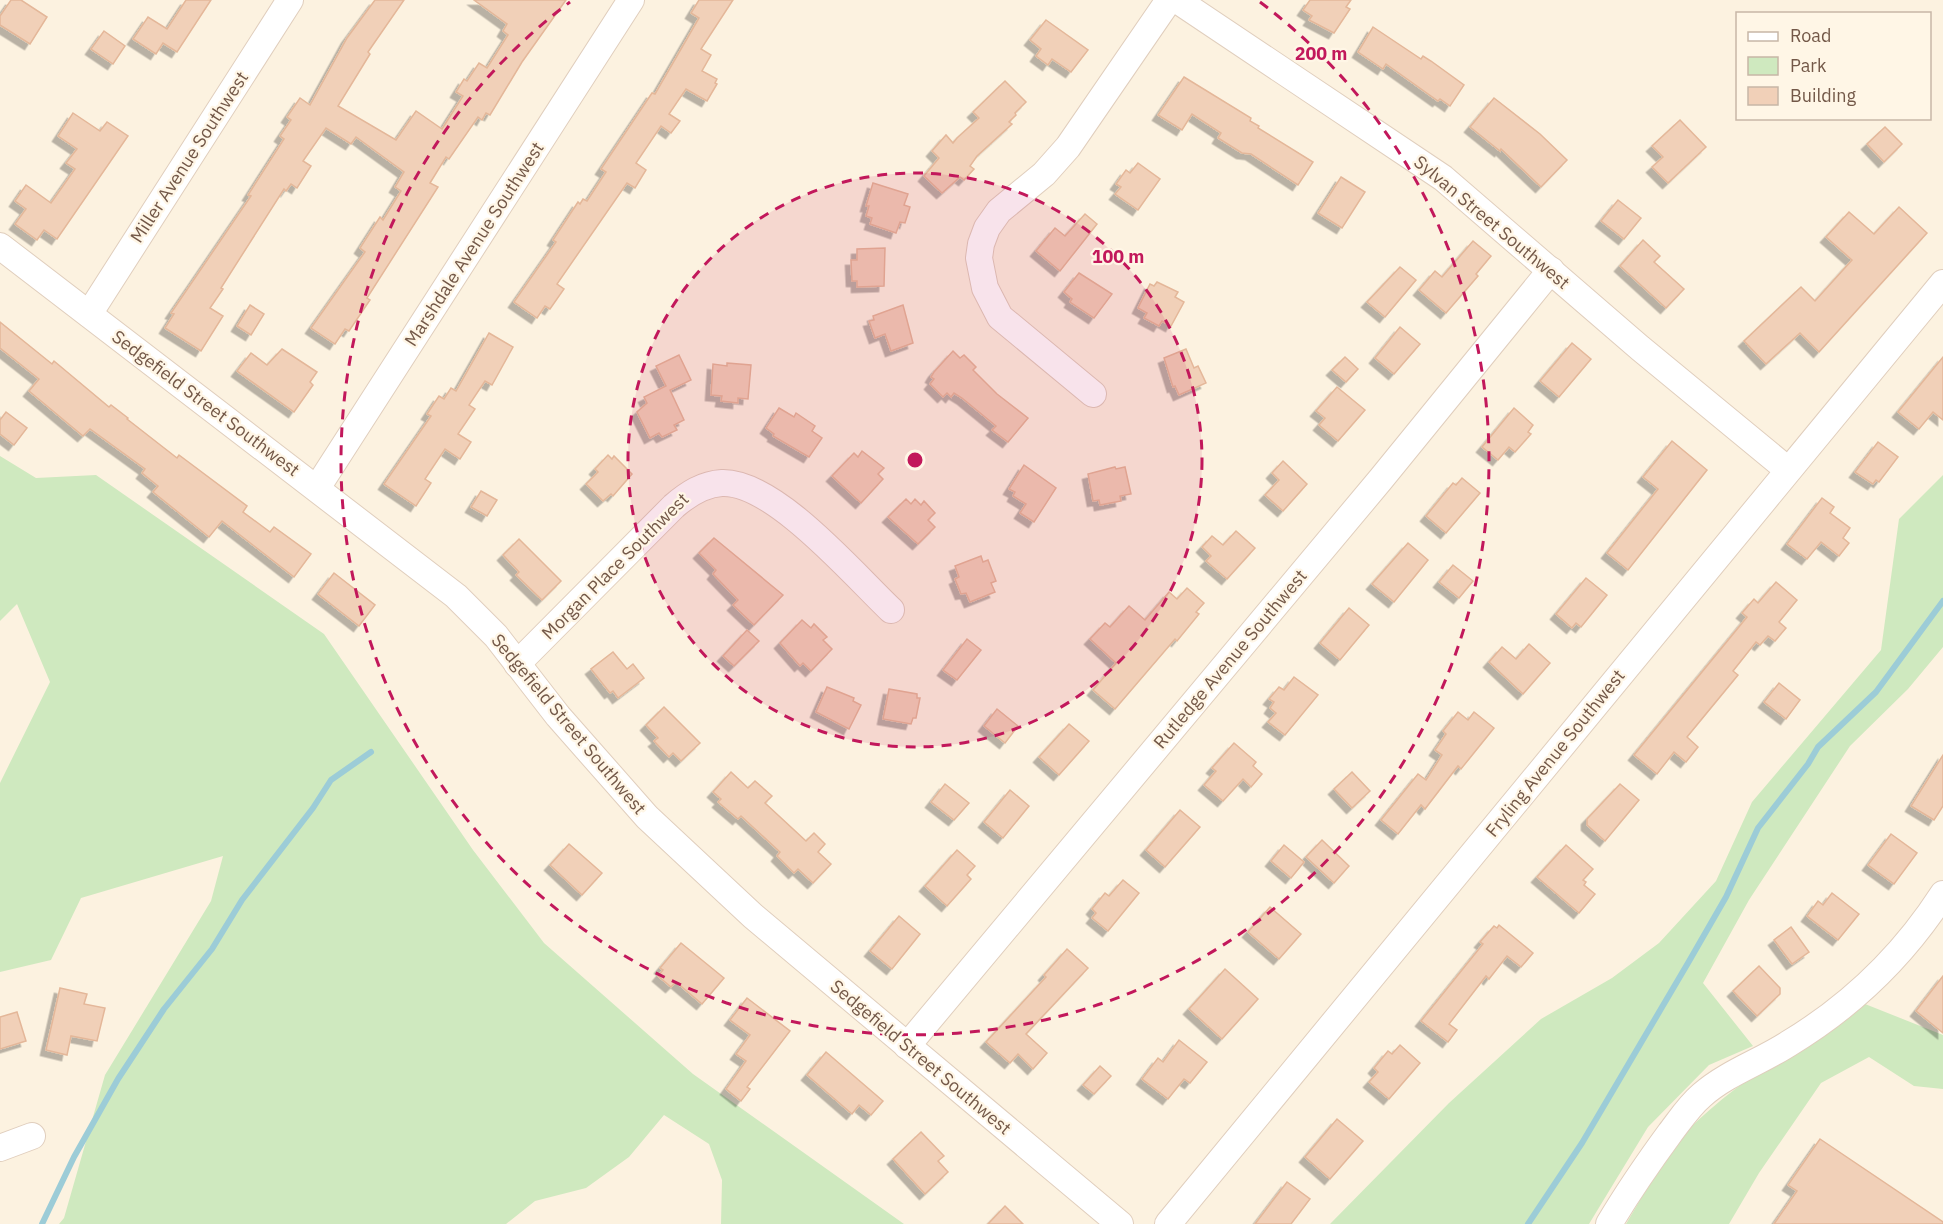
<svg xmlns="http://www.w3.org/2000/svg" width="1943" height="1224" viewBox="0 0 1943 1224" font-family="'IBM Plex Sans',sans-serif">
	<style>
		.green { fill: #cfe9bf }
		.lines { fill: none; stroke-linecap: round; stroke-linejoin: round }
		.stream { stroke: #9cccd7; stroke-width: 6 }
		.building { fill: #f1d0b8; stroke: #e4b799; stroke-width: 1.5; filter: url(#shadow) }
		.minor-casing { stroke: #e0cebd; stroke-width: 28 }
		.minor { stroke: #fff; stroke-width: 26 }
		.ring { fill: none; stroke: #c2185b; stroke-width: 3; stroke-dasharray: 10 8 }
		.labels { text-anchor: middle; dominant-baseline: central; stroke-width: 4.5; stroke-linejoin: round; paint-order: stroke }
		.street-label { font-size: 18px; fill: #735848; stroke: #fff6e6 }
		.centre { fill: #c2185b; stroke: #fff6e6; stroke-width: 3 }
		.ring-label { font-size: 18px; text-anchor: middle; font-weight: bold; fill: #c2185b; stroke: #fff6e6; stroke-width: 4.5; stroke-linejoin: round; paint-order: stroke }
	</style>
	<defs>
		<filter id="shadow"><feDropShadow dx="-5.5" dy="5.5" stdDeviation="0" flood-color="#0004"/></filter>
	</defs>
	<rect width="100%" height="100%" fill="#fcf2e0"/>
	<g class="green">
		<path d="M 0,456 L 36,478 L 96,475 L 324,634 L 473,850 L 544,943 L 693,1074 L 904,1224 L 721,1224 L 722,1180 L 709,1144 L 664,1115 L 629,1157 L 586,1188 L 535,1201 L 506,1224 L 59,1224 L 64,1218 L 105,1075 L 211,901 L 223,856 L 81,898 L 51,960 L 0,972 L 0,783 L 50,682 L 17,604 L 0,621 Z"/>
		<path d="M 1943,475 L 1943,647 L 1908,689 L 1850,746 L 1749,900 L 1703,983 L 1753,1046 L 1709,1065 L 1648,1127 L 1589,1224 L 1330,1224 L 1449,1103 L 1541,1019 L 1612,978 L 1659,943 L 1716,881 L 1752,802 L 1881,650 L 1899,519 Z"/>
		<path d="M 1865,1004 L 1943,1035 L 1943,1089 L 1914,1086 L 1869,1057 L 1821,1083 L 1759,1173 L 1729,1224 L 1626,1224 C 1645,1193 1663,1155 1689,1129 C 1740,1078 1805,1042 1865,1004 Z"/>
	</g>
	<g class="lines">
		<g class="stream">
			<path d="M 42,1224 L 74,1157 L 118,1079 L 164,1009 L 212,949 L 242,900 L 313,808 L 331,780 L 371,752"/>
			<path d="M 1528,1224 L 1582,1143 L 1688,963 L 1726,897 L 1758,828 L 1808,764 L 1818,747 L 1876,692 L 1943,601"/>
		</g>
	</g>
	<g class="building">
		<path d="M 11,0 L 21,0 L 47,17 L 30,44 L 0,25 L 0,16 Z"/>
		<path d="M 186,0 L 211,0 L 177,52 L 163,43 L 156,54 L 133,39 L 148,17 L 167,29 Z"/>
		<path d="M 375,0 L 404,0 L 368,52 L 370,54 L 338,106 L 396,140 L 416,111 L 442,129 L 463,96 L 456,92 L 464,79 L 467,81 L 479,63 L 487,68 L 508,35 L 503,31 L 507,24 L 474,0 L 566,0 L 522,62 L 490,115 L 486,113 L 482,120 L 478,117 L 449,159 L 446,157 L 430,183 L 438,187 L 367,298 L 370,300 L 349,331 L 345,329 L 335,344 L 311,328 L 365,252 L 360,248 L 380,217 L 383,220 L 401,191 L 395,187 L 404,172 L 356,137 L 351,144 L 326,128 L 303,161 L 311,166 L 297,188 L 291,184 L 286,191 L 284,189 L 221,288 L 223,289 L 210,308 L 223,316 L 201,351 L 165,328 L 174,314 L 171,313 L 251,196 L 248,195 L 284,139 L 280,136 L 291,120 L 287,117 L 300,98 L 310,105 L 347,38 Z"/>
		<path d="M 699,0 L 733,0 L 701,49 L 711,55 L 702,71 L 717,79 L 715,83 L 717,84 L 707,101 L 686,89 L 669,114 L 680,121 L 671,133 L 661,126 L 636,163 L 646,170 L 635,188 L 627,183 L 557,284 L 564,289 L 550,309 L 545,306 L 537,318 L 514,302 L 556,242 L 553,240 L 578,202 L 580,204 L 583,199 L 587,201 L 606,172 L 601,169 L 652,93 L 655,94 L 699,18 L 691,13 Z"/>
		<path d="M 1310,0 L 1351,0 L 1346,7 L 1350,9 L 1334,33 L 1309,20 L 1312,16 L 1303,10 Z"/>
		<path d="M 1046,20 L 1088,50 L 1071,72 L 1052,59 L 1048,65 L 1036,56 L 1041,49 L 1030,40 Z"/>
		<path d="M 1373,27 L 1421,59 L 1423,56 L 1431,61 L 1464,85 L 1450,106 L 1440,99 L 1438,101 L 1386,64 L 1383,69 L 1358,52 Z"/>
		<path d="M 104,31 L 125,46 L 113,64 L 91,49 Z"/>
		<path d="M 1184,77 L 1251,118 L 1250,121 L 1259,126 L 1258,128 L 1313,162 L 1298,185 L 1251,154 L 1242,153 L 1218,138 L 1221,133 L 1192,114 L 1182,130 L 1158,115 Z"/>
		<path d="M 1005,81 L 1026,102 L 1015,113 L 1016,115 L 1009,122 L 1012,124 L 977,156 L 970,166 L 974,169 L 964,180 L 960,177 L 942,193 L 924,176 L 939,158 L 932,151 L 946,135 L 953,143 L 957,138 L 979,118 L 973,112 Z"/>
		<path d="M 1494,98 L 1540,134 L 1567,160 L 1541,187 L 1501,149 L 1500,151 L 1470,127 Z"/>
		<path d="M 73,113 L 100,131 L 107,122 L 128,136 L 57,239 L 44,230 L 37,240 L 15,224 L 26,209 L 15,201 L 26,185 L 51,203 L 75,169 L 66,163 L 77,149 L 58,136 Z"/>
		<path d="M 1680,120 L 1706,147 L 1668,183 L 1652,167 L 1663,157 L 1652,146 Z"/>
		<path d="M 1885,127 L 1902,144 L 1884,162 L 1867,144 Z"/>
		<path d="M 1138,163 L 1160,179 L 1138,210 L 1115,194 L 1121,187 L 1116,184 L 1126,170 L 1130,173 Z"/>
		<path d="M 1341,177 L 1365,192 L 1342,228 L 1318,213 Z"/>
		<path d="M 873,183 L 908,194 L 904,205 L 910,207 L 905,223 L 900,222 L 896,233 L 870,224 L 872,218 L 866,216 L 869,206 L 866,206 Z"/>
		<path d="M 1618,200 L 1641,218 L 1624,239 L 1601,221 Z"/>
		<path d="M 1899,207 L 1927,233 L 1819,352 L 1800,333 L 1766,364 L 1744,341 L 1801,287 L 1815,301 L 1852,260 L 1826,237 L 1849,212 L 1874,234 Z"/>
		<path d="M 1085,214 L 1097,224 L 1060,271 L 1036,251 L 1055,228 L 1065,236 Z"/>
		<path d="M 1643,240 L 1660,256 L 1654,262 L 1684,289 L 1666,308 L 1620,266 Z"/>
		<path d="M 1473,241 L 1491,256 L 1476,274 L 1478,276 L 1446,313 L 1419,290 L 1435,271 L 1442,277 Z"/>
		<path d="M 885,248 L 884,286 L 857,287 L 857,281 L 852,281 L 851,260 L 857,260 L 857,249 Z"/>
		<path d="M 1400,267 L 1416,280 L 1385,317 L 1367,302 Z"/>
		<path d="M 1079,273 L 1112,294 L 1094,318 L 1070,302 L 1072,299 L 1064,292 Z"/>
		<path d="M 1157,282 L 1178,292 L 1175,297 L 1184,302 L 1171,326 L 1162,321 L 1159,326 L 1144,318 L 1147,313 L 1138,308 L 1150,284 L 1154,286 Z"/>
		<path d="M 250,305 L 264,314 L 251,335 L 237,326 Z"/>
		<path d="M 903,305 L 913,343 L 891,351 L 885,334 L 875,338 L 869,321 L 874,320 L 873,316 Z"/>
		<path d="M 0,322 L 52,364 L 54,361 L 109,407 L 111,405 L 128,418 L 127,419 L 177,458 L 179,455 L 247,506 L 243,512 L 270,532 L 274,527 L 311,554 L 294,577 L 222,521 L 209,537 L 153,492 L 158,486 L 142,473 L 145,469 L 90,429 L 83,436 L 29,391 L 39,379 L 0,348 Z"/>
		<path d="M 1400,327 L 1420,344 L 1394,374 L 1375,358 Z"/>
		<path d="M 489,333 L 513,347 L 492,385 L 485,381 L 469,405 L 475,409 L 458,434 L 471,442 L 460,459 L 445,449 L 425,479 L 431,483 L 416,506 L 384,484 L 431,416 L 427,414 L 439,396 L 444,399 L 451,388 L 456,391 Z"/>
		<path d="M 1572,343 L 1591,359 L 1559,397 L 1540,381 Z"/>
		<path d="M 282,349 L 317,372 L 310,382 L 313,385 L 294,412 L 237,371 L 251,353 L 267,365 Z"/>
		<path d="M 1186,349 L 1194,368 L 1198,366 L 1206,383 L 1179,395 L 1175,386 L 1173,387 L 1164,358 Z"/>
		<path d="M 953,351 L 960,358 L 964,355 L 976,367 L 973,370 L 997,394 L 1028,418 L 1008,442 L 992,430 L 996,426 L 962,398 L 954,393 L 951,397 L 947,393 L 943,397 L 930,384 L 934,379 L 931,377 L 934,372 Z"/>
		<path d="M 679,355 L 691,380 L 670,390 L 684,420 L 674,425 L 677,430 L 662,437 L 659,433 L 650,438 L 637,412 L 647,403 L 644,397 L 666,386 L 656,366 Z"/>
		<path d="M 1345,357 L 1358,369 L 1346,382 L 1332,370 Z"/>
		<path d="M 1943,357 L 1943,420 L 1933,412 L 1919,429 L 1898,412 Z"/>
		<path d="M 727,363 L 751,365 L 748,399 L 738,398 L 738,403 L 721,401 L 722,396 L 711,395 L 713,364 L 727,366 Z"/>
		<path d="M 1337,387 L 1365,410 L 1338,441 L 1319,425 L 1325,418 L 1316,411 Z"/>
		<path d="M 779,408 L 794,417 L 796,413 L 815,426 L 812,431 L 822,438 L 809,457 L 773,436 L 774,434 L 766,428 Z"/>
		<path d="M 1514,408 L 1533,425 L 1528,432 L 1531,434 L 1515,452 L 1509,447 L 1498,460 L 1482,447 Z"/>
		<path d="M 6,412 L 27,428 L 14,445 L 0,434 L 0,420 Z"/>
		<path d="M 1672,441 L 1707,470 L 1628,570 L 1607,553 L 1658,489 L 1643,477 Z"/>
		<path d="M 1878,442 L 1898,457 L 1879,482 L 1876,480 L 1873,484 L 1855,472 Z"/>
		<path d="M 862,451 L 884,468 L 878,474 L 883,479 L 861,503 L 832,476 L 854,453 L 858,457 Z"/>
		<path d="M 608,455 L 612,459 L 614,456 L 632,474 L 613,496 L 611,494 L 603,501 L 586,484 L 598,472 L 595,469 Z"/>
		<path d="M 1283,461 L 1307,484 L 1283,511 L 1265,495 L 1279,480 L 1272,473 Z"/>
		<path d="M 1024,465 L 1056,488 L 1034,522 L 1020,513 L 1026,504 L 1013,496 L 1015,492 L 1009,489 Z"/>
		<path d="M 1115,467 L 1116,469 L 1125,467 L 1131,494 L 1120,496 L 1121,501 L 1100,505 L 1099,500 L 1093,501 L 1088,474 Z"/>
		<path d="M 1462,478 L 1480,493 L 1446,533 L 1426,516 L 1453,483 L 1456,485 Z"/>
		<path d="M 481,491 L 497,500 L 487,516 L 471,507 Z"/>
		<path d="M 1822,498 L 1834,507 L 1830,513 L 1850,528 L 1843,538 L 1849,543 L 1839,556 L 1821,542 L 1807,559 L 1787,544 Z"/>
		<path d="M 906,499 L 911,504 L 915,499 L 921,505 L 924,501 L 935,513 L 928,520 L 935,527 L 918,544 L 888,517 Z"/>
		<path d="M 1236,531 L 1255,548 L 1227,579 L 1206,561 L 1211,556 L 1202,547 L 1212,536 L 1223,545 Z"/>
		<path d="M 714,538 L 783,595 L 754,625 L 733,605 L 738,600 L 713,574 L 716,570 L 699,553 Z"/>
		<path d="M 519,539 L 561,581 L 542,600 L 516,575 L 519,572 L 503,555 Z"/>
		<path d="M 1408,543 L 1428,560 L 1394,602 L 1372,584 Z"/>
		<path d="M 981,556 L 983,562 L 988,560 L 996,581 L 991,583 L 995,592 L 970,602 L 966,593 L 961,594 L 955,579 L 959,577 L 955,566 Z"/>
		<path d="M 1453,565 L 1473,581 L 1459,598 L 1439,582 Z"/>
		<path d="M 334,573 L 375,605 L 359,626 L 318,594 Z"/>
		<path d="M 1586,578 L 1607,595 L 1581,627 L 1576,623 L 1572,628 L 1556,614 Z"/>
		<path d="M 1776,582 L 1797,600 L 1779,622 L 1786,628 L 1775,641 L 1768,636 L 1760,645 L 1756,642 L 1733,671 L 1738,675 L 1687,737 L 1698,747 L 1686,762 L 1674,752 L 1657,774 L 1634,755 L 1747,617 L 1742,613 L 1754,599 L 1758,603 Z"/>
		<path d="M 1187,588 L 1204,603 L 1196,612 L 1199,614 L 1177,641 L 1175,639 L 1115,709 L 1093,690 L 1116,663 L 1090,639 L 1105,623 L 1110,627 L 1129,606 L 1145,620 L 1169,592 L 1177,599 Z"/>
		<path d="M 1349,608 L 1369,625 L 1340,660 L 1320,643 Z"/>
		<path d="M 802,620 L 811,628 L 814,624 L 827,637 L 823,640 L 832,649 L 811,671 L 803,663 L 800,666 L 780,643 Z"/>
		<path d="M 747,630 L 759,641 L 734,666 L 723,656 Z"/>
		<path d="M 967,639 L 981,650 L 957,680 L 943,670 Z"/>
		<path d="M 1529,644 L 1550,663 L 1523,694 L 1489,662 L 1502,647 L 1516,659 Z"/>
		<path d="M 613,652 L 627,669 L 633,664 L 644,678 L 618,698 L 613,691 L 610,693 L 591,669 Z"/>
		<path d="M 1294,677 L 1318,695 L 1285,735 L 1268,722 L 1276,713 L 1270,708 L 1274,702 L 1269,699 L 1279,687 L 1284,690 Z"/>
		<path d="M 1779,683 L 1800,700 L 1786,719 L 1764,702 Z"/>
		<path d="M 827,687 L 854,698 L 853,701 L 861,705 L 849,729 L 816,712 Z"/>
		<path d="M 889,689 L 917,694 L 917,698 L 920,698 L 916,718 L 913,718 L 911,724 L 883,719 Z"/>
		<path d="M 664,707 L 700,743 L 681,761 L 673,753 L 669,757 L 654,741 L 658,738 L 646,725 Z"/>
		<path d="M 997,709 L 1018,726 L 1005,743 L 984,726 Z"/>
		<path d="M 1458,712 L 1468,720 L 1474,712 L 1494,728 L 1461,769 L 1458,766 L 1425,809 L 1421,805 L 1398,834 L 1381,820 L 1418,774 L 1426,780 L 1442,755 L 1435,750 L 1446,734 L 1443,731 Z"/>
		<path d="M 1069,724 L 1089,741 L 1059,775 L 1039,757 Z"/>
		<path d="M 1234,743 L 1256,762 L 1253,766 L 1262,774 L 1251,787 L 1243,779 L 1223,801 L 1204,785 L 1216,771 L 1212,768 Z"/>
		<path d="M 1943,755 L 1943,806 L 1934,820 L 1911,806 Z"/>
		<path d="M 731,772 L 748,788 L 755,781 L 772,796 L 765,803 L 806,841 L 814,833 L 825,844 L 818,852 L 831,864 L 813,883 L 798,869 L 794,873 L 777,856 L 780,852 L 741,816 L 738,819 L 718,802 L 721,799 L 713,792 Z"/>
		<path d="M 1352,772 L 1370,791 L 1352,808 L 1334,789 Z"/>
		<path d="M 945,784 L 969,803 L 954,820 L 931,802 Z"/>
		<path d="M 1620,784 L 1639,800 L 1605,841 L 1587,825 L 1587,819 Z"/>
		<path d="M 1010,790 L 1029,806 L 1003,838 L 984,822 Z"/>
		<path d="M 1180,810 L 1200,827 L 1165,867 L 1146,850 Z"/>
		<path d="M 1891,834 L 1917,853 L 1894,884 L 1868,865 Z"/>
		<path d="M 1322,840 L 1349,866 L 1334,883 L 1306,857 Z"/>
		<path d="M 569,844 L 602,873 L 582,895 L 550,865 Z"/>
		<path d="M 1284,845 L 1304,862 L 1291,878 L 1271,861 Z"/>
		<path d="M 1566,845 L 1593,869 L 1583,880 L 1586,882 L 1584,885 L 1595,894 L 1579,913 L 1537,877 Z"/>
		<path d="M 957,850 L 975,866 L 967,875 L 971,879 L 947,906 L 925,886 Z"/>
		<path d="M 1123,880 L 1139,893 L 1108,931 L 1092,918 L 1096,913 L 1092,909 L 1105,893 L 1109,896 Z"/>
		<path d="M 1832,893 L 1859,914 L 1838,940 L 1807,916 L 1818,901 L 1823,905 Z"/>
		<path d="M 1270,907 L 1301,934 L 1279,959 L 1248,932 Z"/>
		<path d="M 899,916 L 920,934 L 892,969 L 870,951 Z"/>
		<path d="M 1499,925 L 1533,953 L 1521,967 L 1507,956 L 1489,979 L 1486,976 L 1449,1024 L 1457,1030 L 1448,1042 L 1421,1021 L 1483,944 L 1480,942 L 1494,926 L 1497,928 Z"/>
		<path d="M 1791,927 L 1809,952 L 1792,964 L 1774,940 Z"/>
		<path d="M 681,943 L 724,978 L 702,1004 L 676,982 L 671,987 L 658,976 L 663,970 L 660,968 Z"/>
		<path d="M 1067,949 L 1088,968 L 1026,1034 L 1047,1053 L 1033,1069 L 1018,1054 L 1010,1063 L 986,1042 L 1046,977 L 1044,975 Z"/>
		<path d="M 1759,966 L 1780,988 L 1780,994 L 1757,1016 L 1733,991 Z"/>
		<path d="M 1225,969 L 1258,999 L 1222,1039 L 1189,1009 Z"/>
		<path d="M 1943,976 L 1943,1033 L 1916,1011 Z"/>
		<path d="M 60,988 L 87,994 L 84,1004 L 105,1008 L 97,1041 L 71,1036 L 67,1055 L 46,1050 Z"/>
		<path d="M 747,998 L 790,1031 L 747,1087 L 750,1089 L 741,1101 L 726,1089 L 746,1061 L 736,1054 L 750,1035 L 730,1020 Z"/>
		<path d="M 17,1012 L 26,1041 L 0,1049 L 0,1017 Z"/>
		<path d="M 1179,1040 L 1207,1062 L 1190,1083 L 1184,1079 L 1168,1099 L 1142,1079 L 1158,1058 L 1163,1062 Z"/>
		<path d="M 1400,1045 L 1420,1063 L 1389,1099 L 1369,1082 L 1378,1072 L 1374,1068 L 1388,1051 L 1392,1054 Z"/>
		<path d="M 826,1052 L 883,1101 L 871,1115 L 859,1105 L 852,1114 L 807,1075 Z"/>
		<path d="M 1100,1066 L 1111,1076 L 1094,1094 L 1083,1085 Z"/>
		<path d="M 1337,1119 L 1363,1141 L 1330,1179 L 1305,1157 Z"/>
		<path d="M 921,1132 L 944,1156 L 938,1161 L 948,1172 L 925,1194 L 893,1159 Z"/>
		<path d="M 1820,1139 L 1943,1222 L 1943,1224 L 1774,1224 L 1797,1191 L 1788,1185 Z"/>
		<path d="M 1287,1182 L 1310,1199 L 1291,1224 L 1255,1224 Z"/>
		<path d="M 1005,1206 L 1023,1224 L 988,1224 Z"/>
	</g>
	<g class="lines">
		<g class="minor-casing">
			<g id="minor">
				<path d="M 1177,0 L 1443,178 L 1640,348 L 1788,470"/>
				<path d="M 0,246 L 456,596 L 496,636 L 558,716 L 647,817 L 753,916 L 1120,1224"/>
				<path d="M 89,314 L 290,0"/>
				<path d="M 1093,394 L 1000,317 L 985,288 L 979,258 L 981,244 L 987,228 L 999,211 L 1044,174 L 1068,147 L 1169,0"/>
				<path d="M 317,488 L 631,0"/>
				<path d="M 517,664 L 674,506 C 688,494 703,484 722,483 C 774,481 854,575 891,610"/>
				<path d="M 907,1046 L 1381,479 L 1551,270"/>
				<path d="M 0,1148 L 32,1136"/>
				<path d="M 1168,1224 L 1943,283"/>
				<path d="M 1609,1224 C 1628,1192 1648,1163 1670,1133 C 1680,1120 1689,1106 1702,1095 C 1727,1073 1760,1062 1788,1044 C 1851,1006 1903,956 1943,894"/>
			</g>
		</g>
		<use href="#minor" class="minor"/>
	</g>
	<circle cx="915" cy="460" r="287" fill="#c2185b" fill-opacity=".12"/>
	<g class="ring">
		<circle cx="915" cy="460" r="287"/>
		<path d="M1260 2A574 574 0 1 1 570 2"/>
	</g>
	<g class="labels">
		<g class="street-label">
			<text transform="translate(189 157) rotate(-57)">Miller Avenue Southwest</text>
			<text transform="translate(1492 222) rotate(40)">Sylvan Street Southwest</text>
			<text transform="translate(474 244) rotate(-57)">Marshdale Avenue Southwest</text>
			<text transform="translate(206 403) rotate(37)">Sedgefield Street Southwest</text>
			<text transform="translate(615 566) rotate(-45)">Morgan Place Southwest</text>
			<text transform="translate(1230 659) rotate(-50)">Rutledge Avenue Southwest</text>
			<text transform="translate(569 724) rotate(50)">Sedgefield Street Southwest</text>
			<text transform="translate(1555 753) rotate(-51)">Fryling Avenue Southwest</text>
			<text transform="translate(921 1057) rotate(40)">Sedgefield Street Southwest</text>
		</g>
	</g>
	<circle cx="915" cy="460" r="9" class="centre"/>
	<g class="ring-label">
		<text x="1321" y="60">200 m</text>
		<text x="1118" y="263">100 m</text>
	</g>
	<rect x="1736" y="12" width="195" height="108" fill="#fff6e6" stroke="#c7b7a7" stroke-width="1.5"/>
	<rect x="1748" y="32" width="30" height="9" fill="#ffffff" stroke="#c7b7a7" stroke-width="1.5"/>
	<text x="1790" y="42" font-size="18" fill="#735848">Road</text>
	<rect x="1748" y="57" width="30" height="18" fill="#cfe9bf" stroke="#c7b7a7" stroke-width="1.5"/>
	<text x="1790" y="72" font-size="18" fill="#735848">Park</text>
	<rect x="1748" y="87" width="30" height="18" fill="#f1d0b8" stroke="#c7b7a7" stroke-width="1.5"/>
	<text x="1790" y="102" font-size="18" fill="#735848">Building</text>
</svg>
